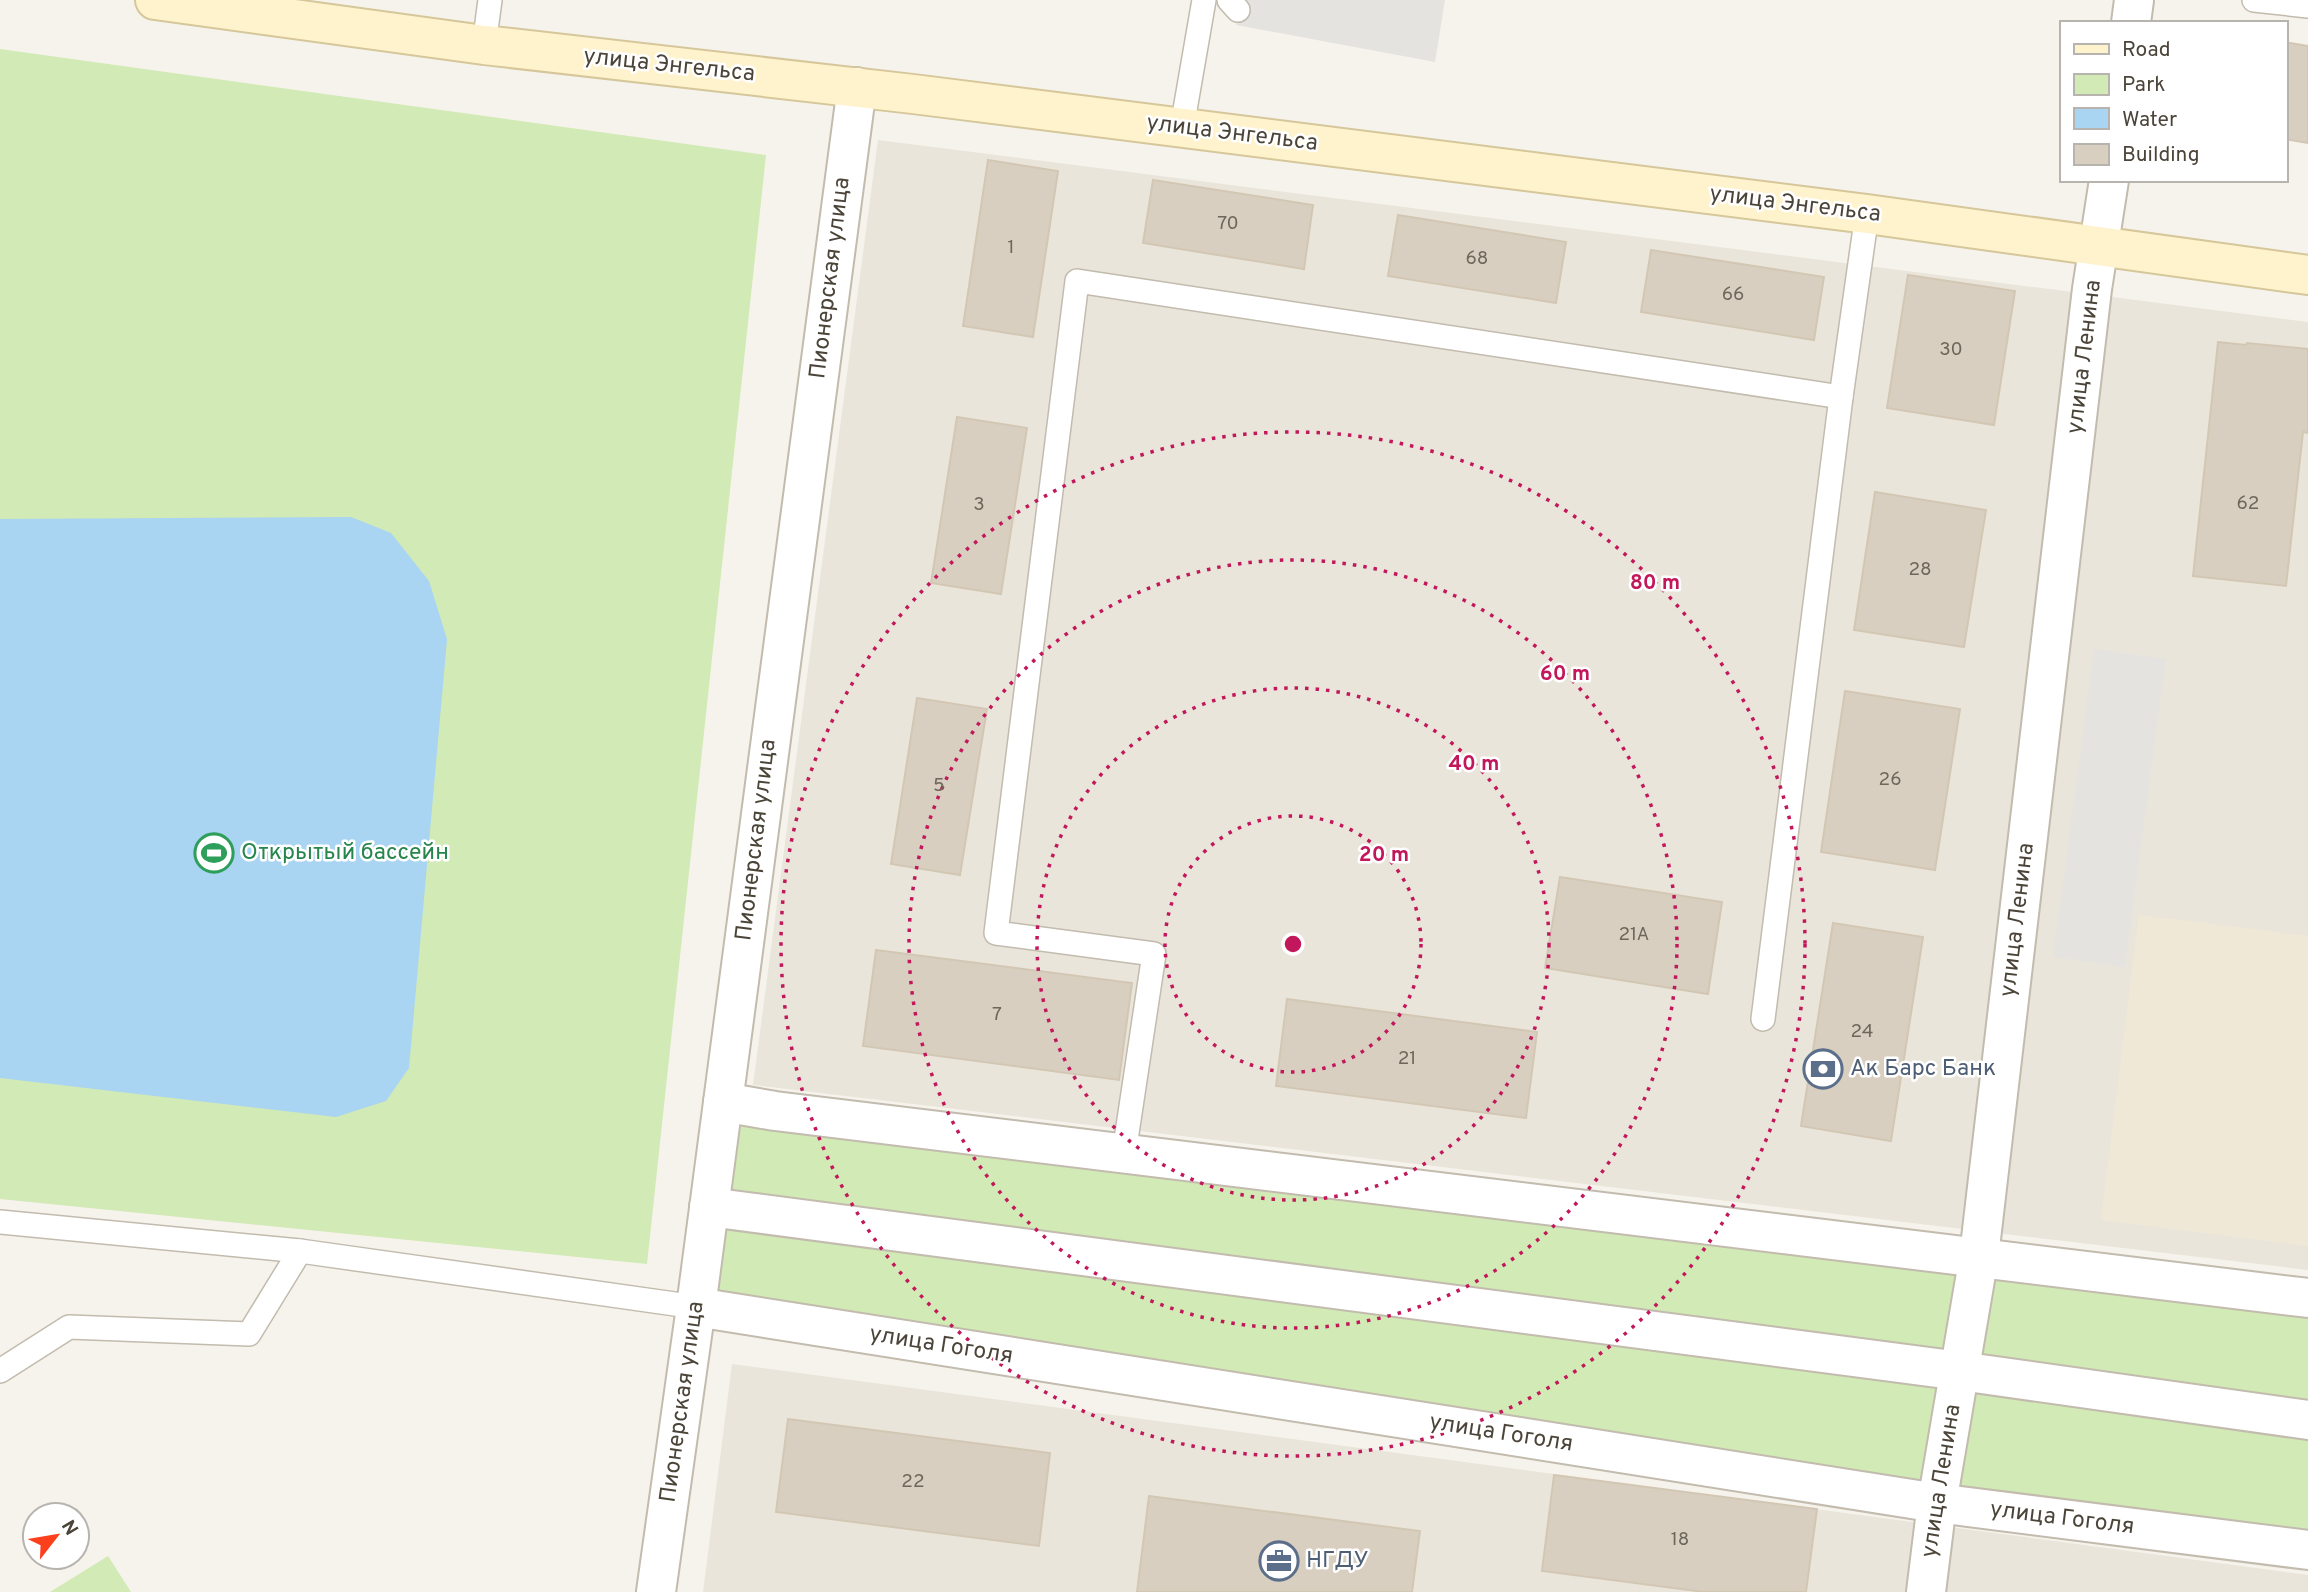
<svg xmlns="http://www.w3.org/2000/svg" width="2308" height="1592" viewBox="0 0 2308 1592" font-family="Overpass,sans-serif">
	<style>
		.residential { fill: #eae5da }
		.education { fill: #efe8d6 }
		.green { fill: #d2eab5 }
		.parking { fill: #e5e3e0 }
		.water { fill: #a9d4f2 }
		.building { fill: #d8cfc1; stroke: #d3c7b4; stroke-width: 2 }
		.lines { fill: none; stroke-linecap: round; stroke-linejoin: round }
		.lane-casing { stroke: #c2bbae; stroke-width: 26 }
		.street-casing { stroke: #c2bbae; stroke-width: 42 }
		.secondary-casing { stroke: #d6c79b; stroke-width: 42 }
		.lane { stroke: #fff; stroke-width: 23 }
		.street { stroke: #fff; stroke-width: 38 }
		.secondary { stroke: #fff3cd; stroke-width: 38 }
		.ring { fill: none; stroke: #c2185b; stroke-width: 3.5; stroke-dasharray: 3.5 7 }
		.labels { text-anchor: middle; dominant-baseline: central; stroke-width: 5; stroke-linejoin: round; paint-order: stroke }
		.number-label { font-size: 19px; fill: #6e675b }
		.street-label { font-size: 23px; fill: #4b4439; stroke: #fff }
		.leisure-label { font-size: 23px; fill: #27864d; stroke: #fff; text-anchor: start }
		.service-label { font-size: 23px; fill: #4e5e75; stroke: #fff; text-anchor: start }
		.centre { fill: #c2185b; stroke: #fff; stroke-width: 3.5 }
		.ring-label { font-size: 21px; text-anchor: middle; font-weight: bold; fill: #c2185b; stroke: #fff; stroke-width: 5; stroke-linejoin: round; paint-order: stroke }
	</style>
	<rect width="100%" height="100%" fill="#f6f3ec"/>
	<g class="residential">
		<path d="M 878,140 L 2308,322 L 2308,1270 L 753,1085 Z"/>
		<path d="M 732,1364 L 2308,1575 L 2308,1592 L 703,1592 Z"/>
	</g>
	<path class="education" d="M 2139,915 L 2308,936 L 2308,1246 L 2101,1220 Z"/>
	<g class="green">
		<path d="M 0,49 L 766,155 L 647,1264 L 0,1199 Z"/>
		<path d="M 723,1102 L 2308,1298 L 2308,1550 L 696,1307 Z"/>
		<path d="M 108,1556 L 131,1592 L 50,1592 Z"/>
	</g>
	<g class="parking">
		<path d="M 1240,0 L 1445,0 L 1435,62 L 1236,25 Z"/>
		<path d="M 2094,649 L 2166,659 L 2125,967 L 2053,957 Z"/>
	</g>
	<path class="water" d="M 351,517 L 391,533 L 429,581 L 447,639 L 409,1068 L 386,1101 L 336,1117 L 0,1078 L 0,519 Z"/>
	<g class="building">
		<path d="M 2285,42 L 2308,46 L 2308,143 L 2285,139 Z"/>
		<path d="M 988,160 L 1058,171 L 1033,337 L 963,326 Z"/>
		<path d="M 1153,180 L 1313,205 L 1304,269 L 1143,243 Z"/>
		<path d="M 1398,215 L 1566,242 L 1556,303 L 1388,276 Z"/>
		<path d="M 1651,250 L 1824,277 L 1814,340 L 1641,312 Z"/>
		<path d="M 1908,275 L 2015,291 L 1994,425 L 1887,408 Z"/>
		<path d="M 2218,342 L 2246,345 L 2247,343 L 2308,349 L 2308,433 L 2303,432 L 2286,586 L 2193,576 Z"/>
		<path d="M 957,417 L 1027,428 L 1001,594 L 931,583 Z"/>
		<path d="M 1875,492 L 1986,510 L 1964,647 L 1854,630 Z"/>
		<path d="M 1845,691 L 1960,709 L 1935,870 L 1821,852 Z"/>
		<path d="M 917,698 L 987,709 L 960,875 L 891,864 Z"/>
		<path d="M 1560,877 L 1722,902 L 1708,994 L 1545,968 Z"/>
		<path d="M 1833,923 L 1923,937 L 1891,1141 L 1801,1126 Z"/>
		<path d="M 876,950 L 1132,983 L 1119,1080 L 863,1046 Z"/>
		<path d="M 1287,999 L 1537,1032 L 1526,1118 L 1276,1086 Z"/>
		<path d="M 788,1419 L 1050,1453 L 1039,1546 L 776,1512 Z"/>
		<path d="M 1554,1475 L 1817,1509 L 1806,1592 L 1704,1592 L 1542,1571 Z"/>
		<path d="M 1149,1496 L 1420,1531 L 1412,1592 L 1137,1592 Z"/>
	</g>
	<g class="lines">
		<g class="lane-casing">
			<g id="lane">
				<path d="M 1229,0 L 1238,10"/>
				<path d="M 2254,0 L 2308,6"/>
				<path d="M 484,45 L 490,0"/>
				<path d="M 1182,127 L 1204,0"/>
				<path d="M 1763,1019 L 1841,397"/>
				<path d="M 1124,1153 L 1154,954 L 996,933 L 1077,281 L 1841,397 L 1867,214"/>
				<path d="M 0,1222 L 300,1251 L 696,1307"/>
				<path d="M 0,1371 L 69,1327 L 249,1334 L 300,1251"/>
			</g>
		</g>
		<g class="street-casing">
			<g id="street">
				<path d="M 2131,23 L 2134,0"/>
				<path d="M 723,1102 L 775,1111 L 2308,1298"/>
				<path d="M 709,1207 L 1960,1371 L 2308,1420"/>
				<path d="M 696,1307 L 1937,1503 L 2308,1550"/>
				<path d="M 656,1592 L 696,1307 L 857,87"/>
				<path d="M 1926,1592 L 1937,1503 L 1979,1256 L 2092,289 L 2109,180"/>
			</g>
		</g>
		<g class="secondary-casing">
			<path id="secondary" d="M 155,0 L 484,45 L 913,94 L 1867,214 L 2308,275"/>
		</g>
		<use href="#lane" class="lane"/>
		<use href="#street" class="street"/>
		<use href="#secondary" class="secondary"/>
	</g>
	<g class="ring">
		<circle cx="1293" cy="944" r="128"/>
		<circle cx="1293" cy="944" r="256"/>
		<circle cx="1293" cy="944" r="384"/>
		<circle cx="1293" cy="944" r="512"/>
	</g>
	<defs>
		<g id="stadium-ring" transform="scale(2.0125)"><circle r="9.5" fill="#fff" stroke="#2e9e5b" stroke-width="1.5"/><path d="M0-5a6.5 5 0 1 0 0 10a6.5 5 0 1 0 0-10ZM-3.5-1.8h7v3.6h-7Z" fill="#2e9e5b"/></g>
		<g id="bank-ring" transform="scale(2.0125)"><circle r="9.5" fill="#fff" stroke="#5c6f8a" stroke-width="1.5"/><path d="M-6-4H6V4H-6ZM0-2.3a2.3 2.3 0 1 0 0 4.6a2.3 2.3 0 1 0 0-4.6Z" fill="#5c6f8a"/></g>
		<g id="office-ring" transform="scale(2.0125)"><circle r="9.5" fill="#fff" stroke="#5c6f8a" stroke-width="1.5"/><path d="M-6-3h4V-5.5h4V-3h4V5H-6ZM-1-4.5V-3h2v-1.5ZM-6 0V1H6V0Z" fill="#5c6f8a"/></g>
	</defs>
	<g fill-rule="evenodd">
		<use href="#stadium-ring" x="214" y="853"/>
		<use href="#bank-ring" x="1823" y="1069"/>
		<use href="#office-ring" x="1279" y="1561"/>
	</g>
	<g class="labels">
		<g class="number-label">
			<text x="1228" y="224">70</text>
			<text x="1011" y="248">1</text>
			<text x="1477" y="259">68</text>
			<text x="1733" y="295">66</text>
			<text x="1951" y="350">30</text>
			<text x="2248" y="504">62</text>
			<text x="979" y="505">3</text>
			<text x="1920" y="570">28</text>
			<text x="1890" y="780">26</text>
			<text x="939" y="786">5</text>
			<text x="1634" y="935">21А</text>
			<text x="997" y="1015">7</text>
			<text x="1862" y="1032">24</text>
			<text x="1407" y="1059">21</text>
			<text x="913" y="1482">22</text>
			<text x="1680" y="1540">18</text>
		</g>
		<g class="street-label">
			<text transform="translate(669 66) rotate(6)">улица Энгельса</text>
			<text transform="translate(1232 134) rotate(7)">улица Энгельса</text>
			<text transform="translate(1795 205) rotate(7)">улица Энгельса</text>
			<text transform="translate(831 278) rotate(-83)">Пионерская улица</text>
			<text transform="translate(2085 357) rotate(-83)">улица Ленина</text>
			<text transform="translate(757 840) rotate(-83)">Пионерская улица</text>
			<text transform="translate(2018 920) rotate(-83)">улица Ленина</text>
			<text transform="translate(941 1346) rotate(9)">улица Гоголя</text>
			<text transform="translate(683 1402) rotate(-82)">Пионерская улица</text>
			<text transform="translate(1501 1434) rotate(9)">улица Гоголя</text>
			<text transform="translate(1942 1481) rotate(-81)">улица Ленина</text>
			<text transform="translate(2062 1519) rotate(7)">улица Гоголя</text>
		</g>
		<g class="leisure-label">
			<text x="241" y="853">Открытый бассейн</text>
		</g>
		<g class="service-label">
			<text x="1850" y="1069">Ак Барс Банк</text>
			<text x="1306" y="1561">НГДУ</text>
		</g>
	</g>
	<circle cx="1293" cy="944" r="10" class="centre"/>
	<g class="ring-label">
		<text x="1655" y="589">80 m</text>
		<text x="1565" y="680">60 m</text>
		<text x="1474" y="770">40 m</text>
		<text x="1384" y="861">20 m</text>
	</g>
	<rect x="2060" y="21" width="228" height="161" fill="#ffffff" stroke="#b7b4b0" stroke-width="2"/>
	<rect x="2074" y="44" width="35" height="10" fill="#fff3cd" stroke="#b7b4b0" stroke-width="2"/>
	<text x="2122" y="56" font-size="21" fill="#4b4439">Road</text>
	<rect x="2074" y="74" width="35" height="21" fill="#d2eab5" stroke="#b7b4b0" stroke-width="2"/>
	<text x="2122" y="91" font-size="21" fill="#4b4439">Park</text>
	<rect x="2074" y="108" width="35" height="21" fill="#a9d4f2" stroke="#b7b4b0" stroke-width="2"/>
	<text x="2122" y="126" font-size="21" fill="#4b4439">Water</text>
	<rect x="2074" y="144" width="35" height="21" fill="#d8cfc1" stroke="#b7b4b0" stroke-width="2"/>
	<text x="2122" y="161" font-size="21" fill="#4b4439">Building</text>
	<g transform="translate(56 1536) rotate(59)"><circle r="33" fill="#ffffff" stroke="#b7b4b0" stroke-width="2"/>
	<path d="M0-5L12 26L0 18L-12 26Z" fill="#fc3f1d"/>
	<text y="-10" font-size="19" font-weight="bold" text-anchor="middle" fill="#4b4439">N</text>
	</g>
</svg>
